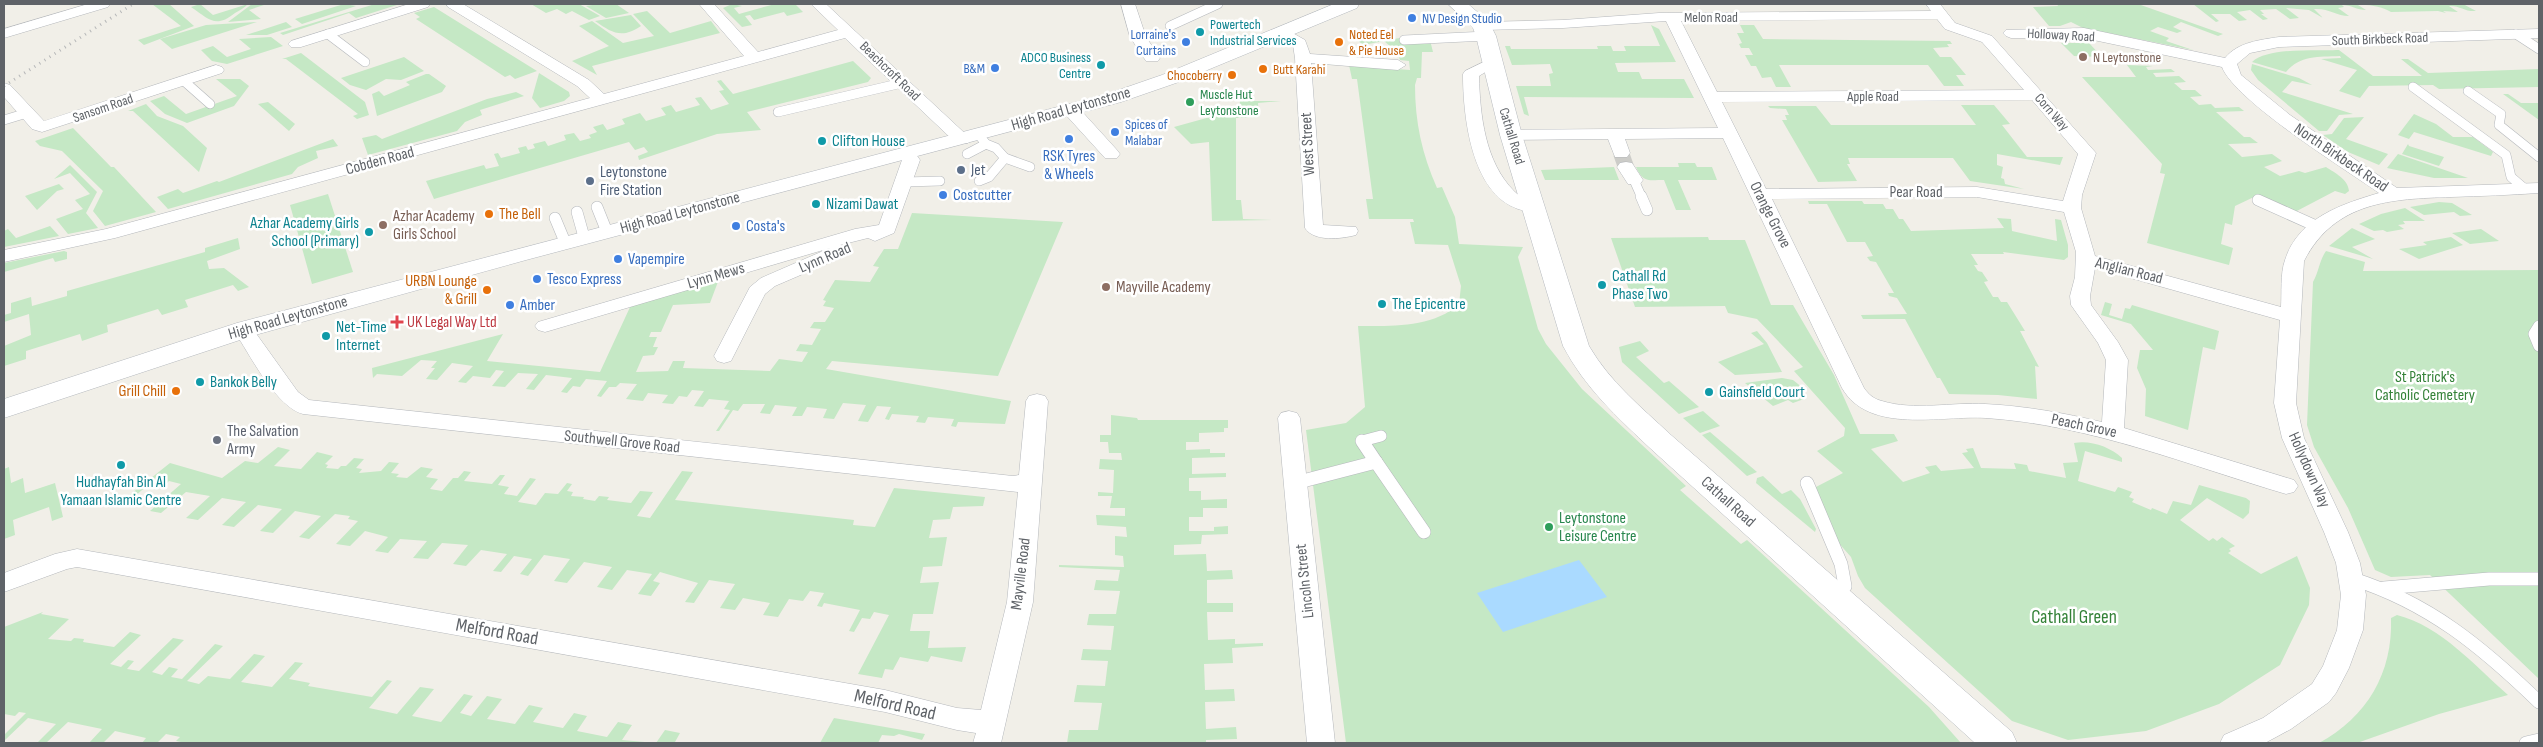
<svg xmlns="http://www.w3.org/2000/svg" width="2543" height="747" viewBox="0 0 2543 747" font-family="'Sofia Sans Condensed',sans-serif">
	<style>
		.green { fill: #c5e8c5 }
		.water { fill: #aadaff }
		.lines { fill: none; stroke-linecap: round; stroke-linejoin: round }
		.street-tunnel { stroke: #ccccc8; stroke-width: 16; stroke-dasharray: 16 8; stroke-linecap: butt }
		.lane-far2-casing { stroke: #b5b8bc; stroke-width: 10 }
		.lane-far1-casing { stroke: #b5b8bc; stroke-width: 12 }
		.lane-casing { stroke: #b5b8bc; stroke-width: 14 }
		.street-casing { stroke: #b5b8bc; stroke-width: 1 }
		.secondary-casing { stroke: #b6babf; stroke-width: 1 }
		.lane-far2 { stroke: #fff; stroke-width: 9 }
		.lane-far1 { stroke: #fff; stroke-width: 11 }
		.lane { stroke: #fff; stroke-width: 13 }
		.street { fill: #fff; fill-rule: evenodd }
		.secondary { fill: #fff; fill-rule: evenodd }
		.rail { stroke: #b6b7b8; stroke-width: 3; stroke-dasharray: 1 5; stroke-linecap: butt }
		.shop-dot { fill: #3f7fe0; stroke: #fff; stroke-width: 2 }
		.culture-dot { fill: #0f9aa8; stroke: #fff; stroke-width: 2 }
		.food-dot { fill: #e8710a; stroke: #fff; stroke-width: 2 }
		.education-dot { fill: #8d6e63; stroke: #fff; stroke-width: 2 }
		.leisure-dot { fill: #2e9e5b; stroke: #fff; stroke-width: 2 }
		.service-dot { fill: #5c6f8a; stroke: #fff; stroke-width: 2 }
		.health-dot { fill: #e0444e; stroke: #fff; stroke-width: 2 }
		.worship-dot { fill: #6b7280; stroke: #fff; stroke-width: 2 }
		.labels { text-anchor: middle; dominant-baseline: central; stroke-width: 5; stroke-linejoin: round; paint-order: stroke }
		.far-street-label { font-size: 14px; fill: #5f6368; stroke: #fff }
		.far-shop-label { font-size: 14px; fill: #366cbe; stroke: #fff; text-anchor: start }
		.far-culture-label { font-size: 14px; fill: #0d838f; stroke: #fff; text-anchor: start }
		.far-food-label { font-size: 14px; fill: #c56008; stroke: #fff; text-anchor: start }
		.far-education-label { font-size: 14px; fill: #785e54; stroke: #fff; text-anchor: start }
		.far-leisure-label { font-size: 14px; fill: #27864d; stroke: #fff; text-anchor: start }
		.street-label { font-size: 16px; fill: #5f6368; stroke: #fff }
		.culture-label { font-size: 16px; fill: #0d838f; stroke: #fff; text-anchor: start }
		.shop-label { font-size: 16px; fill: #366cbe; stroke: #fff; text-anchor: start }
		.service-label { font-size: 16px; fill: #4e5e75; stroke: #fff; text-anchor: start }
		.food-label { font-size: 16px; fill: #c56008; stroke: #fff; text-anchor: end }
		.education-label { font-size: 16px; fill: #785e54; stroke: #fff; text-anchor: start }
		.health-label { font-size: 16px; fill: #be3a42; stroke: #fff; text-anchor: start }
		.park-label { font-size: 16px; fill: #348238; stroke: #fff }
		.worship-label { font-size: 16px; fill: #5b616d; stroke: #fff; text-anchor: start }
		.leisure-label { font-size: 16px; fill: #27864d; stroke: #fff; text-anchor: start }
		.near-park-label { font-size: 19px; fill: #348238; stroke: #fff }
		.near-street-label { font-size: 19px; fill: #5f6368; stroke: #fff }
	</style>
	<rect width="100%" height="100%" fill="#f1efe8"/>
	<g class="green">
		<path d="M 152,4 L 169,4 L 194,26 L 144,45 L 138,40 L 181,26 Z"/>
		<path d="M 200,4 L 213,15 L 248,4 C 244,8 240,10 235,13 C 215,29 209,19 191,7 Z"/>
		<path d="M 252,4 L 267,4 L 249,10 L 261,19 L 228,22 Z"/>
		<path d="M 344,4 L 356,6 L 302,24 L 295,19 Z"/>
		<path d="M 375,4 L 400,4 L 356,18 L 349,13 L 283,35 L 280,33 Z"/>
		<path d="M 531,4 L 579,4 L 600,16 L 589,20 L 572,11 L 566,14 L 557,9 L 546,13 Z"/>
		<path d="M 599,4 L 616,4 L 629,13 L 606,18 L 586,6 Z"/>
		<path d="M 732,4 L 742,6 L 734,8 L 739,14 L 775,4 L 795,4 L 803,12 L 787,16 L 784,12 L 754,20 L 750,15 L 745,16 L 752,25 L 742,27 L 723,8 Z"/>
		<path d="M 2057,4 L 2138,4 L 2223,34 L 2218,36 L 2181,22 L 2173,27 L 2182,31 L 2177,33 L 2158,27 L 2150,31 L 2169,38 L 2166,41 L 2193,50 L 2083,28 L 2071,22 L 2060,26 L 2049,26 L 2033,7 L 2058,6 Z"/>
		<path d="M 2193,4 L 2463,4 L 2476,11 C 2465,12 2459,5 2449,6 L 2458,12 L 2443,11 L 2446,13 L 2438,11 L 2391,12 C 2383,7 2368,4 2358,5 L 2366,10 C 2357,10 2351,5 2342,5 L 2344,7 L 2338,8 L 2349,16 C 2336,16 2329,8 2314,9 L 2323,18 L 2309,10 L 2286,8 L 2299,18 L 2290,19 L 2276,9 L 2260,10 L 2264,14 L 2261,14 L 2268,19 L 2263,20 L 2250,10 L 2237,12 L 2247,20 L 2239,21 L 2230,14 L 2211,14 L 2219,21 L 2216,22 Z"/>
		<path d="M 434,7 L 537,71 L 515,79 L 510,75 L 505,77 L 416,19 L 420,17 L 414,13 Z"/>
		<path d="M 647,11 L 670,33 L 711,21 L 720,33 L 592,66 L 597,75 L 572,61 L 609,46 L 579,26 L 592,21 L 623,43 L 654,36 L 633,14 Z"/>
		<path d="M 631,15 L 641,26 C 622,39 612,33 595,21 Z"/>
		<path d="M 257,22 L 172,49 L 160,39 L 206,25 Z"/>
		<path d="M 286,22 L 292,27 L 267,35 L 246,35 Z"/>
		<path d="M 1651,25 L 1659,29 L 1676,62 L 1615,63 L 1618,72 L 1639,72 L 1642,79 L 1684,79 L 1694,98 L 1524,97 L 1529,116 L 1524,114 L 1516,86 L 1551,86 L 1549,74 L 1553,73 L 1550,64 L 1512,65 L 1505,46 L 1510,46 L 1511,49 L 1598,49 L 1597,46 L 1611,46 L 1613,51 L 1626,51 L 1624,46 L 1660,46 Z"/>
		<path d="M 1740,25 L 1754,25 L 1763,39 L 1950,41 L 1952,44 L 1947,44 L 1949,47 L 1933,48 L 1940,57 L 1951,57 L 1966,75 L 1956,75 L 1964,86 L 1944,86 L 1928,65 L 1779,65 L 1791,87 L 1776,87 L 1771,77 L 1762,78 L 1756,66 L 1751,66 L 1745,55 L 1753,55 L 1749,48 L 1741,48 L 1739,44 L 1742,43 L 1737,33 L 1744,33 Z"/>
		<path d="M 1378,31 L 1387,40 L 1400,38 L 1403,42 L 1430,40 L 1433,52 L 1422,52 L 1421,78 L 1417,78 L 1415,85 C 1415,122 1422,154 1437,188 L 1442,187 L 1455,217 L 1459,244 L 1523,247 L 1518,257 L 1538,329 L 1546,344 L 1582,389 L 1686,486 L 1680,490 L 1741,544 L 1747,540 L 1929,707 L 1961,743 L 1346,743 L 1306,430 L 1346,423 L 1365,407 L 1358,326 C 1391,326 1433,328 1459,304 L 1461,286 L 1448,245 L 1415,244 L 1410,222 L 1414,222 L 1413,219 L 1369,219 L 1366,199 L 1373,199 L 1357,79 L 1352,79 L 1349,65 L 1325,65 L 1325,63 L 1363,64 L 1367,67 L 1410,70 L 1409,61 L 1400,60 L 1397,52 L 1384,41 L 1363,45 L 1354,37 Z"/>
		<path d="M 271,37 L 283,46 L 227,64 L 212,61 L 201,50 L 213,46 L 227,57 L 251,49 L 239,39 Z"/>
		<path d="M 2061,43 L 2089,43 L 2102,57 L 2074,56 Z"/>
		<path d="M 2339,50 L 2373,76 L 2422,76 L 2401,59 L 2408,59 L 2428,73 L 2539,69 L 2539,87 L 2439,89 L 2433,85 L 2369,86 L 2360,98 L 2339,91 L 2357,70 L 2321,59 L 2341,58 L 2340,56 C 2318,57 2300,55 2286,72 L 2252,62 C 2268,47 2317,51 2339,50 Z"/>
		<path d="M 301,53 L 365,102 L 369,115 L 357,119 L 353,116 L 358,114 L 286,59 L 282,59 Z"/>
		<path d="M 404,57 L 424,71 L 401,80 L 386,79 L 366,90 L 350,85 L 341,78 Z"/>
		<path d="M 853,61 L 871,78 L 868,82 L 747,112 L 761,130 L 717,134 L 639,160 L 638,156 L 648,152 L 644,147 L 635,150 L 629,142 L 434,199 L 426,181 L 484,165 L 486,169 L 499,166 L 494,154 L 498,153 L 501,158 L 520,153 L 518,148 L 526,146 L 528,150 L 535,148 L 533,144 L 545,141 L 548,146 L 566,140 L 564,135 L 574,133 L 580,141 L 591,138 L 589,135 L 597,132 L 593,127 L 603,124 L 607,130 L 625,124 L 622,119 L 640,113 L 646,121 L 666,115 L 661,108 L 671,105 L 676,112 L 700,105 L 695,98 L 701,97 L 711,110 L 729,104 L 719,91 L 724,90 L 717,81 L 721,80 L 733,94 Z"/>
		<path d="M 2252,64 L 2299,78 L 2312,85 L 2292,81 L 2282,92 L 2353,114 L 2339,115 L 2327,131 L 2319,131 L 2258,80 L 2251,70 Z"/>
		<path d="M 2127,65 L 2153,66 L 2146,67 L 2148,70 L 2171,69 L 2175,72 L 2153,73 L 2156,77 L 2179,76 L 2186,82 L 2174,83 L 2182,90 L 2195,90 L 2202,96 L 2190,97 L 2199,105 L 2211,104 L 2215,108 L 2239,107 L 2244,111 L 2216,112 L 2244,137 L 2250,137 L 2258,143 L 2228,144 L 2242,157 L 2272,154 L 2282,161 L 2264,167 L 2280,176 L 2299,171 L 2305,173 L 2326,167 C 2335,173 2348,179 2349,191 L 2345,194 L 2335,191 L 2293,213 L 2256,196 L 2235,206 L 2232,225 L 2225,223 L 2221,244 L 2233,248 L 2229,265 L 2147,243 L 2165,174 L 2160,173 L 2162,164 L 2082,77 L 2136,77 Z"/>
		<path d="M 539,73 L 569,92 L 570,96 L 564,101 L 540,108 L 532,98 Z"/>
		<path d="M 426,74 L 429,74 L 446,86 L 442,92 L 377,116 L 372,94 L 379,91 L 384,96 L 410,85 L 406,82 Z"/>
		<path d="M 216,79 L 240,79 L 249,86 L 234,106 L 187,123 L 165,114 L 150,101 L 164,96 L 186,114 L 237,96 Z"/>
		<path d="M 516,92 L 524,96 L 480,110 L 482,115 L 465,122 L 457,131 L 368,155 L 362,138 L 376,135 L 382,139 L 487,99 Z"/>
		<path d="M 2503,94 L 2508,94 L 2521,103 L 2539,103 L 2539,120 Z"/>
		<path d="M 1240,101 L 1281,101 L 1258,103 L 1259,117 L 1236,118 L 1236,200 L 1241,200 L 1243,219 L 1273,220 L 1212,221 L 1209,142 L 1191,144 L 1174,127 L 1239,109 Z"/>
		<path d="M 268,102 L 295,124 L 289,131 L 258,104 Z"/>
		<path d="M 146,104 L 157,116 L 183,126 L 207,148 L 199,172 L 133,111 L 128,111 Z"/>
		<path d="M 1961,105 L 1994,105 L 2010,124 L 2002,125 L 2027,157 L 2063,157 L 2060,165 L 1997,154 L 1997,165 L 2003,167 L 2001,178 L 2004,179 L 2005,184 L 2024,189 L 1970,181 L 1953,158 L 1848,158 L 1850,164 L 1847,164 L 1857,181 L 1818,182 L 1782,120 L 1787,120 L 1785,115 L 1789,115 L 1786,109 L 1770,108 L 1768,106 L 1816,106 L 1831,125 L 1976,125 Z"/>
		<path d="M 2414,114 L 2436,124 L 2453,137 L 2473,137 L 2493,152 L 2491,156 L 2414,132 L 2409,139 L 2398,135 Z"/>
		<path d="M 2364,117 L 2346,139 L 2388,154 L 2379,165 L 2348,152 L 2323,135 L 2332,134 L 2344,118 Z"/>
		<path d="M 73,128 L 111,167 L 114,167 L 156,212 L 105,226 L 93,211 L 103,191 L 62,151 L 40,146 L 35,141 Z"/>
		<path d="M 333,139 L 338,146 L 316,151 L 318,158 L 298,167 L 292,174 L 168,209 L 157,197 L 178,189 L 183,193 L 217,181 L 219,182 Z"/>
		<path d="M 2408,144 L 2409,146 L 2444,157 L 2439,166 L 2402,154 Z"/>
		<path d="M 2398,154 L 2468,178 L 2434,178 L 2387,168 Z"/>
		<path d="M 1678,163 L 1695,163 L 1697,167 L 1712,167 L 1717,180 L 1678,180 L 1691,210 L 1676,210 L 1664,180 C 1648,180 1643,183 1636,167 L 1679,167 Z"/>
		<path d="M 70,165 L 97,192 L 86,213 L 98,228 L 68,234 L 56,219 L 83,209 L 75,200 L 90,194 L 70,173 L 54,179 Z"/>
		<path d="M 1614,167 L 1619,180 L 1545,180 L 1541,170 Z"/>
		<path d="M 59,184 L 64,189 L 57,191 L 37,210 L 25,196 Z"/>
		<path d="M 328,194 L 353,272 L 312,284 L 290,205 Z"/>
		<path d="M 1808,201 L 1862,201 L 1864,204 L 1883,204 L 1886,209 L 1893,209 L 1899,219 L 1903,219 L 1911,231 L 2004,228 L 1997,218 L 2011,219 L 2012,231 L 2057,241 L 2055,219 L 2061,220 L 2068,245 L 2068,257 L 2064,260 L 2003,252 L 2004,254 L 1971,254 L 1978,265 L 1974,265 L 1978,271 L 1982,272 L 1988,281 L 1984,282 L 1993,297 L 1998,297 L 2001,302 L 2007,302 L 2025,331 L 2020,331 L 2039,367 L 2035,366 L 2037,399 L 1998,395 L 1949,394 L 1940,378 L 1937,378 L 1905,319 L 1863,319 L 1861,315 L 1907,314 L 1897,298 L 1889,296 L 1888,293 L 1894,293 L 1876,262 L 1870,261 L 1867,257 L 1873,256 L 1865,242 L 1847,242 L 1827,204 L 1809,204 Z"/>
		<path d="M 2439,202 L 2452,203 L 2472,215 L 2460,216 L 2454,212 L 2424,215 L 2410,207 Z"/>
		<path d="M 2405,208 L 2425,221 L 2403,221 L 2405,224 L 2398,225 L 2404,229 L 2387,232 L 2383,230 L 2374,231 L 2359,224 L 2381,214 Z"/>
		<path d="M 912,213 L 1063,222 L 998,376 L 832,361 L 826,369 L 1011,401 L 1005,424 L 958,422 L 956,427 L 951,426 L 954,419 L 928,417 L 925,423 L 916,422 L 919,416 L 892,414 L 889,420 L 885,419 L 891,407 L 877,406 L 868,422 L 858,421 L 866,405 L 843,403 L 834,419 L 823,418 L 827,409 L 807,407 L 802,416 L 792,416 L 797,407 L 775,405 L 770,414 L 760,413 L 765,404 L 743,404 L 738,411 L 733,410 L 719,431 L 716,431 L 730,410 L 724,409 L 729,401 L 709,399 L 703,407 L 694,406 L 704,391 L 692,390 L 687,397 L 679,396 L 673,404 L 662,403 L 668,395 L 648,393 L 643,401 L 626,399 L 637,384 L 620,383 L 616,387 L 609,387 L 601,397 L 597,396 L 607,381 L 586,379 L 580,387 L 573,386 L 567,393 L 561,392 L 572,378 L 546,375 L 534,390 L 526,389 L 538,374 L 518,373 L 505,387 L 492,386 L 504,371 L 496,370 L 490,378 L 473,376 L 466,383 L 458,382 L 473,366 L 452,363 L 437,380 L 426,379 L 435,368 L 431,368 L 437,361 L 421,360 L 402,376 L 377,374 L 373,378 L 372,368 L 503,334 L 487,361 L 600,372 L 631,305 L 719,279 L 710,303 L 673,305 L 661,332 L 651,332 L 649,337 L 657,337 L 653,347 L 658,347 L 654,355 L 643,356 L 636,372 L 668,371 L 673,361 L 685,361 L 683,368 L 770,371 L 779,359 L 802,362 L 808,352 L 796,351 L 800,344 L 812,345 L 821,329 L 810,328 L 814,322 L 825,322 L 834,308 L 823,306 L 826,301 L 823,300 L 835,280 L 870,282 L 879,267 L 873,266 L 884,249 L 898,249 Z"/>
		<path d="M 50,226 L 59,236 L 4,247 L 4,231 L 8,229 L 16,238 Z"/>
		<path d="M 2352,228 L 2375,239 L 2352,247 L 2373,259 L 2329,246 Z"/>
		<path d="M 2481,229 L 2499,241 L 2470,244 L 2452,233 Z"/>
		<path d="M 1708,237 L 1709,240 L 1745,240 L 1771,305 L 1793,305 L 1834,375 L 1860,434 L 1894,434 L 1898,441 L 1871,449 L 1903,482 L 1930,473 L 1925,467 L 1936,465 L 1941,471 L 1974,468 L 1962,453 L 1968,452 L 1966,449 L 1973,448 L 1981,468 L 2016,469 L 2014,463 L 2027,465 L 2029,471 L 2066,478 L 2063,463 L 2078,462 L 2074,443 C 2091,440 2110,447 2122,458 L 2122,462 L 2085,451 L 2078,481 L 2115,492 L 2118,487 L 2132,492 L 2129,497 L 2134,499 L 2132,502 L 2151,510 L 2152,508 L 2167,514 L 2173,501 L 2191,505 L 2199,485 L 2246,498 L 2250,501 L 2249,513 L 2243,519 L 2207,498 L 2180,520 L 2209,541 L 2213,538 L 2217,541 L 2222,537 L 2235,546 L 2229,549 L 2231,551 L 2228,553 L 2261,574 L 2297,556 L 2310,588 L 2309,605 L 2280,665 L 2219,704 L 2146,731 L 2068,740 L 2012,721 L 1865,588 L 1858,576 L 1851,557 L 1836,540 L 1814,488 L 1843,473 L 1817,451 L 1844,436 L 1845,428 L 1794,371 L 1803,367 L 1757,319 L 1728,313 L 1725,306 L 1635,307 L 1611,238 Z"/>
		<path d="M 2451,237 L 2463,245 L 2419,259 L 2399,249 L 2427,245 L 2423,242 Z"/>
		<path d="M 238,238 L 240,249 L 207,261 L 209,269 L 224,268 L 249,287 L 238,291 L 233,285 L 185,300 L 188,307 L 162,315 L 158,309 L 107,325 L 108,332 L 82,341 L 80,334 L 26,351 L 26,359 L 4,366 L 4,346 L 31,335 L 29,314 L 4,322 L 4,315 L 11,313 L 11,303 L 31,297 L 32,306 L 67,296 L 67,291 L 205,252 L 205,248 Z"/>
		<path d="M 64,251 L 67,252 L 67,259 L 55,262 L 53,258 L 4,272 L 4,263 Z"/>
		<path d="M 2326,251 L 2365,262 L 2363,271 L 2539,270 L 2539,679 L 2430,575 L 2391,577 L 2375,570 L 2348,508 L 2314,447 L 2307,425 L 2313,282 C 2319,272 2319,261 2326,251 Z"/>
		<path d="M 2105,302 L 2112,304 L 2109,315 L 2122,319 L 2125,308 L 2130,309 L 2132,305 L 2219,331 L 2215,350 L 2203,347 L 2188,430 L 2145,416 L 2146,389 L 2137,368 L 2140,350 L 2153,350 L 2131,324 L 2101,315 Z"/>
		<path d="M 1757,331 L 1767,343 L 1782,372 L 1735,375 L 1718,362 L 1764,344 L 1751,333 Z"/>
		<path d="M 1640,341 L 1649,351 L 1636,357 L 1664,383 L 1669,381 L 1699,407 L 1679,414 L 1622,362 L 1619,347 Z"/>
		<path d="M 1782,378 L 1793,380 L 1803,388 L 1795,390 L 1804,399 L 1793,403 L 1788,400 L 1773,406 L 1745,383 Z"/>
		<path d="M 1703,411 L 1720,426 L 1700,433 L 1683,418 Z"/>
		<path d="M 1111,415 L 1137,418 L 1138,420 L 1228,420 L 1228,428 L 1224,428 L 1224,432 L 1199,433 L 1199,442 L 1186,442 L 1186,450 L 1210,449 L 1210,453 L 1225,453 L 1225,457 L 1192,458 L 1192,474 L 1226,473 L 1226,477 L 1189,478 L 1189,491 L 1201,491 L 1201,500 L 1227,499 L 1227,508 L 1203,508 L 1203,517 L 1189,517 L 1189,531 L 1214,531 L 1214,527 L 1228,526 L 1228,534 L 1202,535 L 1201,544 L 1174,545 L 1174,555 L 1206,554 L 1207,571 L 1232,570 L 1233,579 L 1207,580 L 1207,603 L 1233,603 L 1233,612 L 1207,612 L 1208,640 L 1235,639 L 1235,644 L 1263,643 L 1263,646 L 1232,648 L 1233,663 L 1204,664 L 1205,690 L 1234,689 L 1235,701 L 1205,702 L 1206,729 L 1236,727 L 1237,739 L 1206,740 L 1206,743 L 1067,743 L 1069,730 L 1098,730 L 1102,703 L 1074,702 L 1077,685 L 1105,686 L 1108,661 L 1081,660 L 1083,649 L 1111,650 L 1114,626 L 1087,625 L 1089,614 L 1116,614 L 1120,591 L 1094,590 L 1096,580 L 1118,581 L 1120,570 L 1059,567 L 1059,565 L 1124,567 L 1123,556 L 1115,555 L 1115,536 L 1127,537 L 1126,527 L 1097,525 L 1096,515 L 1125,516 L 1125,508 L 1110,508 L 1112,496 L 1098,496 L 1098,492 L 1113,493 L 1114,470 L 1099,469 L 1100,459 L 1122,460 L 1121,453 L 1109,453 L 1108,442 L 1100,442 L 1100,435 L 1111,435 Z"/>
		<path d="M 1710,432 L 1757,472 L 1747,476 L 1702,435 Z"/>
		<path d="M 278,447 L 290,450 L 274,466 L 301,469 L 317,452 L 333,456 L 325,464 L 328,465 L 326,468 L 338,469 L 341,466 L 346,466 L 354,458 L 364,459 L 356,468 L 362,469 L 359,473 L 381,471 L 389,462 L 399,463 L 391,473 L 399,474 L 396,477 L 407,478 L 421,467 L 433,469 L 426,477 L 438,479 L 430,489 L 442,491 L 453,478 L 458,478 L 464,471 L 471,472 L 464,481 L 492,484 L 500,475 L 505,475 L 498,485 L 509,487 L 504,494 L 517,496 L 530,478 L 536,479 L 518,502 L 536,505 L 545,493 L 558,494 L 567,483 L 572,484 L 567,491 L 573,492 L 571,496 L 584,497 L 583,499 L 595,501 L 599,496 L 609,497 L 607,500 L 631,503 L 640,491 L 653,492 L 637,516 L 650,518 L 682,471 L 693,472 L 675,500 L 854,520 L 853,525 L 875,527 L 894,488 L 985,497 L 983,506 L 953,507 L 950,519 L 933,520 L 929,538 L 947,537 L 942,566 L 923,567 L 920,583 L 939,582 L 933,614 L 913,614 L 910,631 L 930,631 L 928,648 L 966,647 L 962,662 L 931,656 L 928,662 L 900,657 L 893,670 L 885,669 L 882,678 L 858,674 L 889,615 L 874,612 L 870,619 L 862,618 L 854,632 L 849,631 L 860,610 L 824,603 L 822,607 L 817,606 L 824,593 L 810,591 L 803,601 L 789,599 L 778,617 L 763,615 L 770,603 L 743,598 L 735,610 L 720,608 L 735,584 L 709,580 L 694,603 L 685,602 L 698,583 L 660,572 L 653,581 L 660,583 L 651,596 L 638,594 L 652,574 L 627,570 L 612,590 L 597,587 L 612,567 L 584,562 L 567,583 L 554,581 L 570,559 L 544,555 L 528,576 L 520,574 L 532,559 L 514,556 L 501,572 L 493,571 L 507,554 L 481,550 L 466,566 L 453,564 L 468,545 L 442,543 L 428,559 L 413,558 L 427,541 L 400,539 L 388,553 L 375,551 L 388,537 L 365,531 L 350,546 L 336,544 L 358,521 L 348,519 L 350,516 L 335,514 L 309,539 L 299,537 L 321,516 L 295,511 L 273,533 L 260,531 L 282,509 L 258,505 L 234,527 L 222,525 L 246,502 L 222,498 L 198,520 L 186,518 L 210,496 L 186,492 L 161,513 L 150,511 L 181,484 L 169,481 L 162,488 L 148,485 L 123,506 L 117,505 L 170,463 L 222,478 L 245,461 L 258,463 Z"/>
		<path d="M 9,467 L 11,483 L 23,478 L 25,493 L 55,483 L 63,517 L 52,521 L 49,507 L 13,520 L 15,535 L 4,539 L 4,469 Z"/>
		<path d="M 1763,476 L 1782,494 L 1791,490 L 1800,499 L 1816,529 L 1815,532 L 1756,483 L 1757,478 Z"/>
		<path d="M 43,612 L 41,614 L 69,619 L 48,639 L 71,641 L 74,638 L 84,639 L 83,642 L 114,647 L 130,632 L 141,635 L 110,664 L 121,667 L 128,660 L 134,661 L 127,669 L 139,671 L 173,638 L 184,640 L 152,672 L 162,675 L 169,667 L 178,669 L 171,677 L 182,679 L 215,644 L 223,646 L 187,681 L 199,684 L 208,676 L 230,679 L 254,654 L 265,656 L 241,682 L 272,687 L 295,662 L 303,663 L 289,679 L 310,683 L 308,686 L 372,697 L 387,680 L 392,681 L 369,708 L 397,714 L 420,687 L 434,689 L 412,716 L 441,722 L 464,694 L 473,696 L 460,713 L 471,716 L 487,696 L 502,699 L 487,719 L 515,724 L 529,705 L 543,708 L 533,722 L 563,728 L 574,713 L 587,716 L 577,731 L 607,737 L 618,722 L 632,725 L 622,740 L 656,743 L 665,730 L 680,733 L 675,742 L 670,743 L 186,743 L 176,741 L 180,737 L 166,734 L 157,743 L 142,743 L 146,738 L 115,731 L 103,743 L 89,743 L 102,729 L 68,722 L 46,743 L 37,743 L 56,724 L 28,718 L 4,741 L 4,735 L 26,713 L 19,712 L 15,716 L 4,714 L 4,627 Z"/>
		<path d="M 2397,615 C 2441,626 2476,667 2508,695 L 2439,714 L 2357,743 L 2319,743 C 2367,717 2393,673 2391,618 Z"/>
		<path d="M 834,718 L 925,734 L 922,740 L 899,734 L 894,736 L 882,735 L 878,743 L 820,743 Z"/>
	</g>
	<path class="water" d="M 1579,560 L 1607,597 L 1503,632 L 1477,593 Z"/>
	<g class="lines">
		<path class="street-tunnel" d="M 1621,153 L 1626,167"/>
		<g class="lane-far2-casing">
			<g id="lane-far2">
				<path d="M 1170,26 L 1218,4"/>
				<path d="M 328,34 L 365,62"/>
				<path d="M 2516,34 L 2539,49"/>
				<path d="M 1404,40 L 1486,36"/>
				<path d="M 184,81 L 210,104"/>
				<path d="M 2413,87 L 2506,155 L 2511,177 L 2525,189"/>
				<path d="M 2468,91 L 2501,114 L 2499,125 L 2539,157"/>
				<path d="M 778,112 L 902,83"/>
				<path d="M 4,120 L 27,113"/>
				<path d="M 979,135 L 986,144 L 996,148 L 1005,158 L 1030,167"/>
				<path d="M 967,154 L 986,144"/>
				<path d="M 1634,180 L 1642,198"/>
				<path d="M 979,181 L 989,177 L 1005,158"/>
				<path d="M 905,182 L 940,181"/>
			</g>
		</g>
		<g class="lane-far1-casing">
			<g id="lane-far1">
				<path d="M 1641,196 L 1647,210"/>
				<path d="M 2258,200 L 2316,226"/>
				<path d="M 597,207 L 607,232"/>
				<path d="M 577,212 L 584,237"/>
				<path d="M 555,218 L 565,242"/>
				<path d="M 2539,326 L 2534,334 L 2539,346"/>
				<path d="M 1363,443 L 1362,441 L 1381,436"/>
			</g>
		</g>
		<g class="lane-casing">
			<g id="lane">
				<path d="M 1362,441 L 1376,462"/>
				<path d="M 1295,483 L 1376,462 L 1424,532"/>
				<path d="M 1807,483 L 1841,564 L 1845,586 L 1832,592"/>
				<path d="M 2353,579 C 2429,603 2482,647 2539,702"/>
				<path d="M 2384,588 L 2489,579 L 2539,579"/>
				<path d="M 2526,743 L 2539,740"/>
			</g>
		</g>
		<g class="street-casing">
			<g id="street">
				<path d="M 88,4 L 110,4 L 108,7 L 4,38 L 4,29 Z"/>
				<path d="M 409,4 L 430,4 L 428,7 L 301,47 L 291,47 L 288,44 L 291,41 Z"/>
				<path d="M 446,4 L 463,4 L 589,80 L 604,94 L 744,56 L 699,4 L 714,4 L 758,52 L 838,30 L 811,4 L 826,4 L 971,139 L 968,143 L 956,143 L 845,38 L 115,238 L 4,262 L 4,250 L 106,229 L 590,98 L 577,86 L 448,7 Z"/>
				<path d="M 1121,4 L 1135,4 L 1146,37 L 1160,58 L 1158,61 L 1146,61 L 1130,37 Z"/>
				<path d="M 1926,4 L 1940,4 L 1955,23 L 1992,36 L 2096,153 L 2082,195 L 2081,208 L 2095,256 L 2281,307 C 2282,293 2280,274 2285,260 C 2298,218 2342,204 2379,193 C 2345,169 2235,101 2222,67 L 2084,38 L 2011,38 L 2006,36 L 2003,33 L 2006,30 L 2084,28 L 2225,58 C 2238,42 2260,40 2279,37 L 2539,29 L 2539,38 L 2279,47 L 2250,53 L 2237,64 L 2241,75 L 2290,115 L 2397,188 L 2539,183 L 2539,193 C 2510,195 2481,196 2451,197 C 2392,199 2335,201 2304,261 L 2296,403 L 2304,438 L 2348,532 L 2360,563 L 2366,595 L 2363,630 L 2349,668 L 2336,693 L 2329,702 L 2291,729 L 2265,743 L 2220,743 L 2224,735 L 2263,718 L 2312,684 L 2323,666 L 2337,630 L 2341,595 L 2336,563 L 2324,532 L 2282,438 L 2274,403 L 2280,320 L 2095,268 L 2090,296 L 2091,305 L 2118,342 L 2128,360 L 2124,428 L 2294,480 L 2298,486 L 2294,492 L 2286,494 C 2187,465 2091,425 1986,418 C 1942,415 1869,435 1842,388 L 1723,138 L 1625,139 L 1630,153 L 1627,157 L 1615,157 L 1608,139 L 1511,140 L 1505,139 L 1503,135 L 1505,131 L 1511,130 L 1718,128 L 1666,21 L 1563,28 L 1482,30 L 1475,26 L 1482,22 L 1563,20 L 1659,13 L 1931,11 ZM 1937,19 L 1945,29 L 1982,42 L 2024,90 L 1717,92 L 1681,21 ZM 2032,100 L 2078,154 L 2063,201 L 1977,187 L 1766,189 L 1722,102 ZM 1977,197 L 2064,212 L 2076,252 L 2075,277 L 2070,296 L 2071,305 L 2098,343 L 2106,360 L 2102,422 C 2064,413 2025,406 1985,404 C 1952,402 1914,411 1882,401 C 1874,399 1869,395 1864,388 L 1772,199 Z"/>
				<path d="M 1282,27 L 1305,40 L 1310,54 L 1398,60 L 1406,65 L 1398,70 L 1311,63 L 1323,225 L 1356,227 L 1358,231 L 1356,235 C 1341,239 1314,242 1305,228 L 1295,58 L 1293,45 L 1274,32 Z"/>
				<path d="M 1492,58 L 1500,63 L 1479,76 C 1480,115 1485,162 1514,191 C 1522,200 1537,199 1543,208 L 1540,212 C 1532,214 1526,211 1518,209 C 1471,193 1463,116 1463,74 L 1465,71 Z"/>
				<path d="M 216,65 L 222,67 L 224,70 L 222,73 L 42,132 L 32,129 L 4,97 L 4,83 L 10,85 L 44,121 Z"/>
				<path d="M 1071,105 L 1077,106 L 1117,150 L 1120,154 L 1117,158 L 1105,158 L 1065,114 L 1063,110 Z"/>
				<path d="M 907,149 L 913,150 L 920,160 L 894,233 L 875,241 L 868,238 L 840,245 L 847,247 L 850,251 L 847,255 L 775,286 L 765,294 L 731,361 L 724,363 L 717,361 L 714,356 L 750,287 L 761,278 L 830,248 L 552,330 L 545,332 L 538,330 L 535,326 L 538,322 L 855,229 L 879,225 L 902,160 L 898,154 L 901,150 Z"/>
				<path d="M 1626,162 L 1632,163 L 1643,180 L 1640,184 L 1628,184 L 1617,167 L 1620,163 Z"/>
				<path d="M 248,331 L 255,332 L 298,392 L 309,400 L 1013,476 L 1019,475 L 1026,401 L 1029,396 L 1037,394 L 1045,396 L 1048,401 L 1033,602 L 1001,743 L 973,743 L 976,733 L 957,730 L 885,712 L 77,567 L 67,569 L 4,592 L 4,573 L 55,554 L 77,549 L 885,690 L 957,708 L 981,710 L 1007,602 L 1018,492 L 303,414 C 277,407 252,359 238,337 L 241,332 Z"/>
				<path d="M 1289,411 L 1297,413 L 1300,418 L 1335,743 L 1307,743 L 1278,418 L 1281,413 Z"/>
			</g>
		</g>
		<g class="secondary-casing">
			<g id="secondary">
				<path d="M 1334,4 L 1359,4 L 1357,8 L 1176,83 L 1121,102 L 526,260 L 255,335 L 4,418 L 4,399 L 237,323 L 1107,94 L 1162,75 Z"/>
				<path d="M 1448,4 L 1468,4 L 1489,22 L 1496,36 L 1522,135 L 1589,346 C 1610,382 1641,407 1671,435 L 2012,732 L 2017,743 L 1975,743 L 1651,449 C 1617,417 1585,388 1563,346 L 1500,135 L 1476,36 L 1473,28 Z"/>
			</g>
		</g>
		<use href="#lane-far2" class="lane-far2"/>
		<use href="#lane-far1" class="lane-far1"/>
		<use href="#lane" class="lane"/>
		<use href="#street" class="street"/>
		<use href="#secondary" class="secondary"/>
		<path class="rail" d="M 4,86 L 133,4"/>
	</g>
	<g class="shop-dot">
		<circle cx="1412" cy="18" r="5"/>
		<circle cx="1186" cy="42" r="5"/>
		<circle cx="995" cy="68" r="5"/>
		<circle cx="1115" cy="132" r="5"/>
		<circle cx="1069" cy="139" r="5"/>
		<circle cx="943" cy="195" r="5"/>
		<circle cx="736" cy="226" r="5"/>
		<circle cx="618" cy="259" r="5"/>
		<circle cx="537" cy="279" r="5"/>
		<circle cx="510" cy="305" r="5"/>
	</g>
	<g class="culture-dot">
		<circle cx="1200" cy="32" r="5"/>
		<circle cx="1101" cy="65" r="5"/>
		<circle cx="822" cy="141" r="5"/>
		<circle cx="816" cy="204" r="5"/>
		<circle cx="369" cy="232" r="5"/>
		<circle cx="1602" cy="285" r="5"/>
		<circle cx="1382" cy="304" r="5"/>
		<circle cx="326" cy="336" r="5"/>
		<circle cx="200" cy="382" r="5"/>
		<circle cx="1709" cy="392" r="5"/>
		<circle cx="121" cy="465" r="5"/>
	</g>
	<g class="food-dot">
		<circle cx="1339" cy="42" r="5"/>
		<circle cx="1263" cy="69" r="5"/>
		<circle cx="1232" cy="75" r="5"/>
		<circle cx="489" cy="214" r="5"/>
		<circle cx="487" cy="290" r="5"/>
		<circle cx="176" cy="391" r="5"/>
	</g>
	<g class="education-dot">
		<circle cx="2083" cy="57" r="5"/>
		<circle cx="383" cy="225" r="5"/>
		<circle cx="1106" cy="287" r="5"/>
	</g>
	<g class="leisure-dot">
		<circle cx="1190" cy="102" r="5"/>
		<circle cx="1549" cy="527" r="5"/>
	</g>
	<g class="service-dot">
		<circle cx="961" cy="170" r="5"/>
		<circle cx="590" cy="181" r="5"/>
	</g>
	<path class="health-dot" d="M394.5 314.5h5v5h5v5h-5v5h-5v-5h-5v-5h5z"/>
	<circle class="worship-dot" cx="217" cy="440" r="5"/>
	<g class="labels">
		<g class="far-street-label">
			<text x="1711" y="17">Melon Road</text>
			<text transform="translate(2061 35) rotate(3)">Holloway Road</text>
			<text transform="translate(2380 39) rotate(-2)">South Birkbeck Road</text>
			<text transform="translate(890 71) rotate(44)">Beachcroft Road</text>
			<text x="1873" y="96">Apple Road</text>
			<text transform="translate(103 108) rotate(-19)">Sansom Road</text>
			<text transform="translate(2052 112) rotate(49)">Corn Way</text>
			<text transform="translate(1512 136) rotate(73)">Cathall Road</text>
		</g>
		<g class="far-shop-label">
			<text x="1422" y="18">NV Design Studio</text>
			<text x="1176" y="34" text-anchor="end">Lorraine's<tspan x="1176" dy="16">Curtains</tspan></text>
			<text x="985" y="68" text-anchor="end">B&amp;M</text>
			<text x="1125" y="124">Spices of<tspan x="1125" dy="16">Malabar</tspan></text>
		</g>
		<g class="far-culture-label">
			<text x="1210" y="24">Powertech<tspan x="1210" dy="16">Industrial Services</tspan></text>
			<text x="1091" y="57" text-anchor="end">ADCO Business<tspan x="1091" dy="16">Centre</tspan></text>
		</g>
		<g class="far-food-label">
			<text x="1349" y="34">Noted Eel<tspan x="1349" dy="16">&amp; Pie House</tspan></text>
			<text x="1273" y="69">Butt Karahi</text>
			<text x="1222" y="75" text-anchor="end">Chocoberry</text>
		</g>
		<g class="far-education-label">
			<text x="2093" y="57">N Leytonstone</text>
		</g>
		<g class="far-leisure-label">
			<text x="1200" y="94">Muscle Hut<tspan x="1200" dy="16">Leytonstone</tspan></text>
		</g>
		<g class="street-label">
			<text transform="translate(1071 109) rotate(-16)">High Road Leytonstone</text>
			<text transform="translate(1308 144) rotate(-93)">West Street</text>
			<text transform="translate(2341 158) rotate(34)">North Birkbeck Road</text>
			<text transform="translate(380 161) rotate(-15)">Cobden Road</text>
			<text x="1916" y="192">Pear Road</text>
			<text transform="translate(680 213) rotate(-15)">High Road Leytonstone</text>
			<text transform="translate(1770 215) rotate(63)">Orange Grove</text>
			<text transform="translate(825 258) rotate(-23)">Lynn Road</text>
			<text transform="translate(2129 271) rotate(14)">Anglian Road</text>
			<text transform="translate(716 276) rotate(-16)">Lynn Mews</text>
			<text transform="translate(288 318) rotate(-16)">High Road Leytonstone</text>
			<text transform="translate(2084 426) rotate(12)">Peach Grove</text>
			<text transform="translate(622 442) rotate(6)">Southwell Grove Road</text>
			<text transform="translate(2309 470) rotate(66)">Hollydown Way</text>
			<text transform="translate(1728 502) rotate(42)">Cathall Road</text>
			<text transform="translate(1021 574) rotate(-83)">Mayville Road</text>
			<text transform="translate(1305 581) rotate(-96)">Lincoln Street</text>
		</g>
		<g class="culture-label">
			<text x="832" y="141">Clifton House</text>
			<text x="826" y="204">Nizami Dawat</text>
			<text x="359" y="223" text-anchor="end">Azhar Academy Girls<tspan x="359" dy="18">School (Primary)</tspan></text>
			<text x="1612" y="276">Cathall Rd<tspan x="1612" dy="18">Phase Two</tspan></text>
			<text x="1392" y="304">The Epicentre</text>
			<text x="336" y="327">Net-Time<tspan x="336" dy="18">Internet</tspan></text>
			<text x="210" y="382">Bankok Belly</text>
			<text x="1719" y="392">Gainsfield Court</text>
			<text x="121" y="482" text-anchor="middle">Hudhayfah Bin Al<tspan x="121" dy="18">Yamaan Islamic Centre</tspan></text>
		</g>
		<g class="shop-label">
			<text x="1069" y="156" text-anchor="middle">RSK Tyres<tspan x="1069" dy="18">&amp; Wheels</tspan></text>
			<text x="953" y="195">Costcutter</text>
			<text x="746" y="226">Costa's</text>
			<text x="628" y="259">Vapempire</text>
			<text x="547" y="279">Tesco Express</text>
			<text x="520" y="305">Amber</text>
		</g>
		<g class="service-label">
			<text x="971" y="170">Jet</text>
			<text x="600" y="172">Leytonstone<tspan x="600" dy="18">Fire Station</tspan></text>
		</g>
		<g class="food-label">
			<text x="499" y="214" text-anchor="start">The Bell</text>
			<text x="477" y="281">URBN Lounge<tspan x="477" dy="18">&amp; Grill</tspan></text>
			<text x="166" y="391">Grill Chill</text>
		</g>
		<g class="education-label">
			<text x="393" y="216">Azhar Academy<tspan x="393" dy="18">Girls School</tspan></text>
			<text x="1116" y="287">Mayville Academy</text>
		</g>
		<g class="health-label">
			<text x="407" y="322">UK Legal Way Ltd</text>
		</g>
		<g class="park-label">
			<text x="2425" y="377">St Patrick's<tspan x="2425" dy="18">Catholic Cemetery</tspan></text>
		</g>
		<g class="worship-label">
			<text x="227" y="431">The Salvation<tspan x="227" dy="18">Army</tspan></text>
		</g>
		<g class="leisure-label">
			<text x="1559" y="518">Leytonstone<tspan x="1559" dy="18">Leisure Centre</tspan></text>
		</g>
		<g class="near-park-label">
			<text x="2074" y="617">Cathall Green</text>
		</g>
		<g class="near-street-label">
			<text transform="translate(497 632) rotate(10)">Melford Road</text>
			<text transform="translate(895 705) rotate(13)">Melford Road</text>
		</g>
	</g>
	<rect width="2543" height="747" fill="none" stroke="#5f6368" stroke-width="10"/>
</svg>
